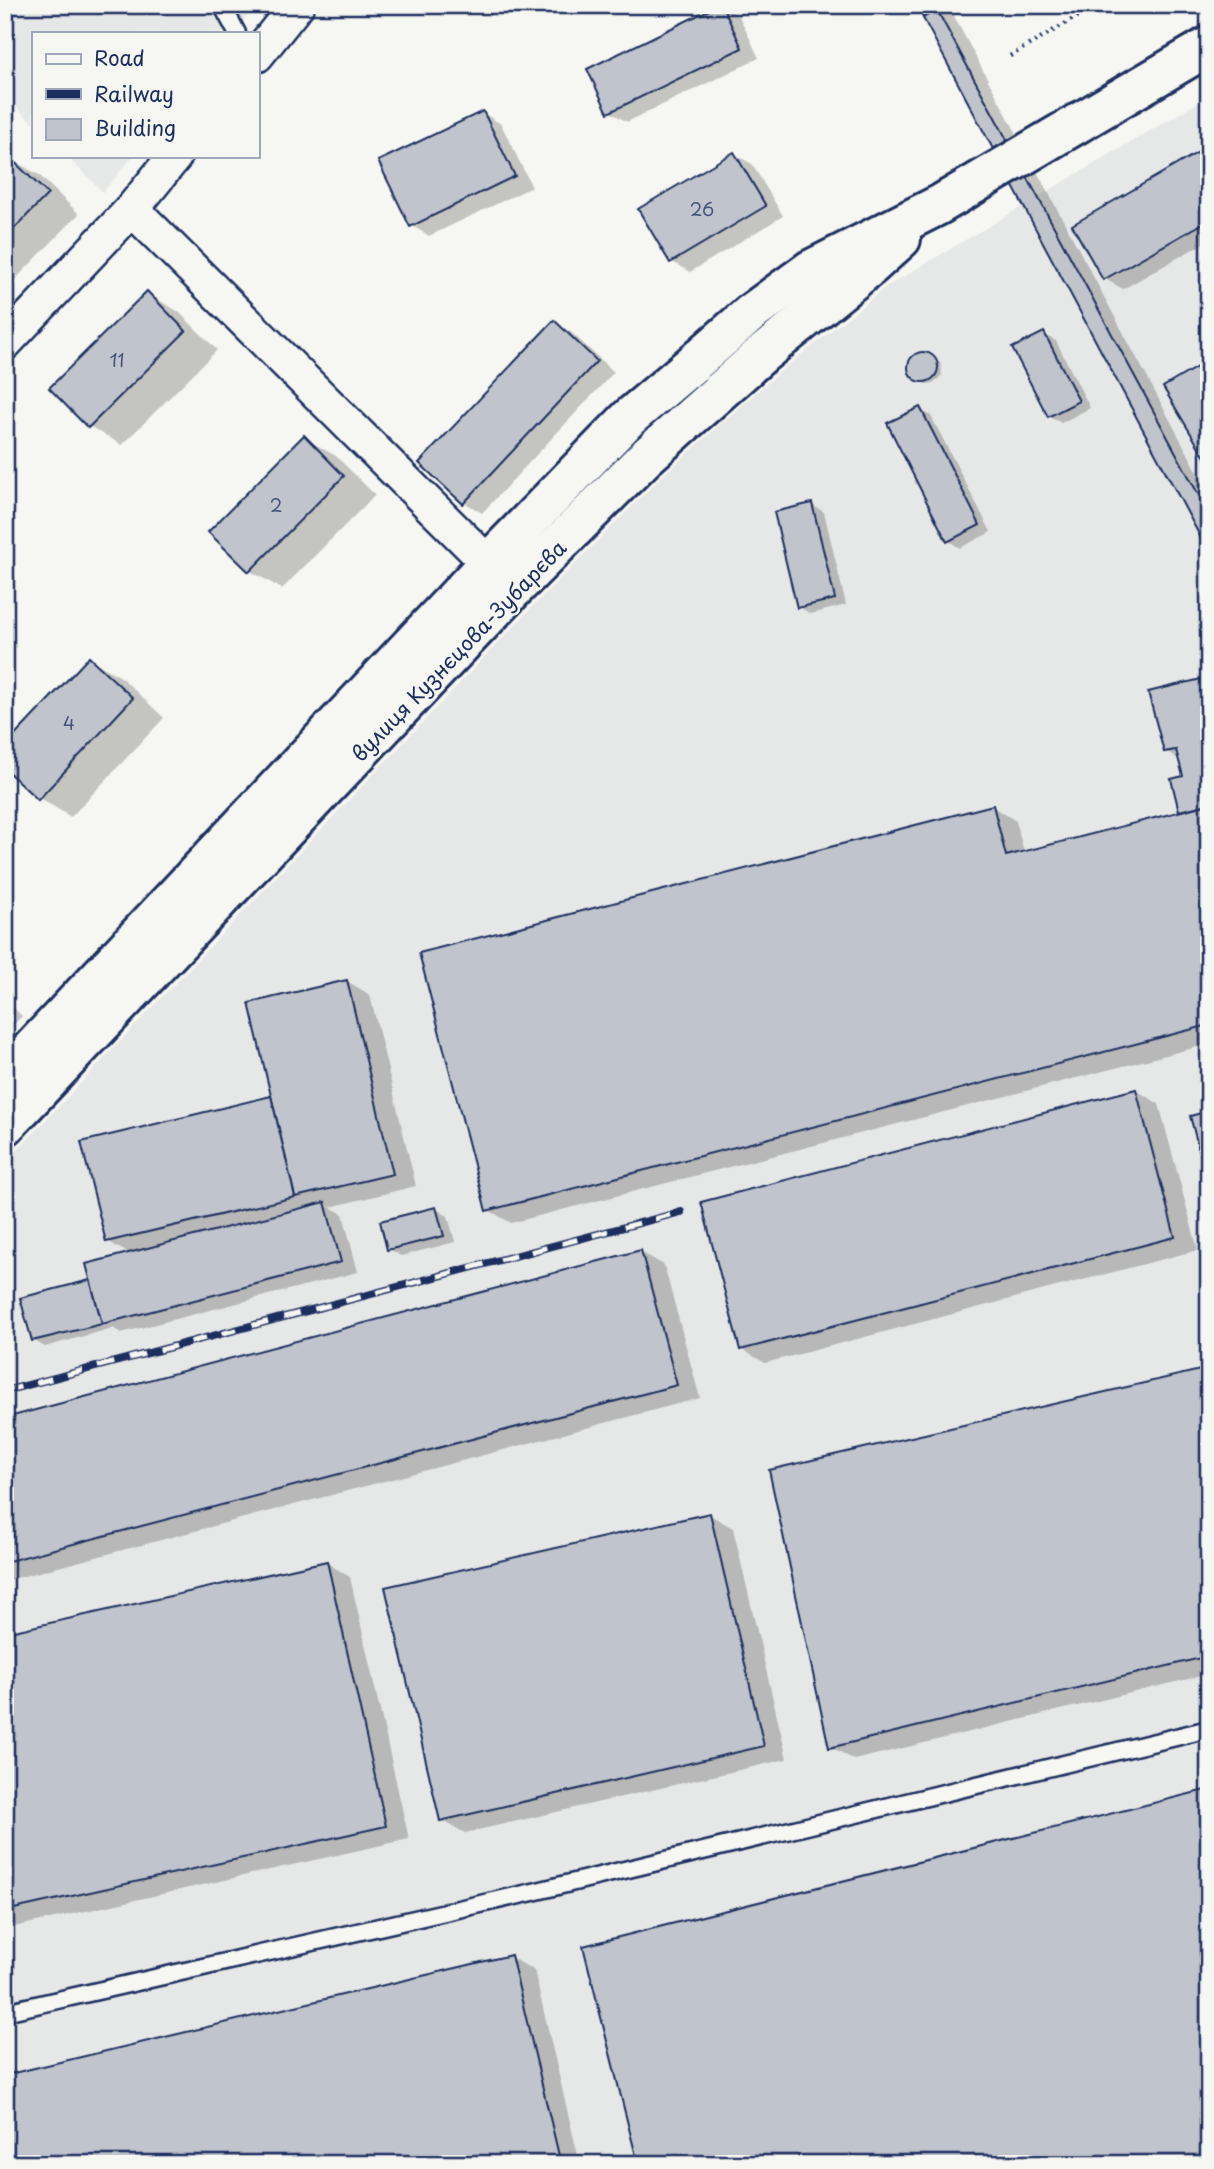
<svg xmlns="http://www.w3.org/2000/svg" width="1214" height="2169" viewBox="0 0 1214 2169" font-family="'Playpen Sans',sans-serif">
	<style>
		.built { fill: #e6e7e7 }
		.shadow { fill: #0003 }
		.building { fill: #c0c4cd; stroke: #1b2f5e; stroke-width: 2 }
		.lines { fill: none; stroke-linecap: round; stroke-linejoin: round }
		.lane-casing { stroke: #1b2f5e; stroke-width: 21 }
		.street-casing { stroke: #1b2f5e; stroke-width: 38 }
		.secondary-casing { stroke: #1b2f5e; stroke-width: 44 }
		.path { stroke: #1b2f5e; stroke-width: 4.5; stroke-dasharray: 2 5; stroke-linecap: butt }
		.lane { stroke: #f6f6f2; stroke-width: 16 }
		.street { stroke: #f6f6f2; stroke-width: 33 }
		.secondary { stroke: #f6f6f2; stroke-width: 38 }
		.rail-casing { stroke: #1b2f5e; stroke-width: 8 }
		.rail { stroke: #f6f6f2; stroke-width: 5; stroke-dasharray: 16; stroke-linecap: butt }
		.labels { text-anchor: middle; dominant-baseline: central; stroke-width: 5; stroke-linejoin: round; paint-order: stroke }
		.number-label { font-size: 18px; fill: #44547a }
		.street-label { font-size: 21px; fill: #1b2f5e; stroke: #f6f6f2 }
	</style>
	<rect width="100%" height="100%" fill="#f6f6f2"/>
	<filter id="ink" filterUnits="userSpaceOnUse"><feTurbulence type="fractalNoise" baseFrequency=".0143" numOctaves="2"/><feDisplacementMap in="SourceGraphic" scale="14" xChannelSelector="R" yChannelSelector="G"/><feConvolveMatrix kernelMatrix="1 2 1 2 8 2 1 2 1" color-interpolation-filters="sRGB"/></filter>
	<g filter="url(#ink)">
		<g class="built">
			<path d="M 5,5 L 256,5 L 233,33 L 33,33 L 33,123 L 5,96 Z"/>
			<path d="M 1209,96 L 1209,2164 L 5,2164 L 5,1163 L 531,608 L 662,476 L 777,374 L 886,287 Z"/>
			<path d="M 66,156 L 133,156 L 103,192 Z"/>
		</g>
		<g class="shadow">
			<path d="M 919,5 L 948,5 L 1209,493 L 1209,549 Z"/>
			<path d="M 721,6 L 739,16 L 759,58 L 627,122 L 609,111 Z"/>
			<path d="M 483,113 L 501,124 L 532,187 L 429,236 L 411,225 Z"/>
			<path d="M 1209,148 L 1209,240 L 1123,289 L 1105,279 Z"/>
			<path d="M 734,154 L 752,164 L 783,216 L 690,272 L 672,262 Z"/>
			<path d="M 7,157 L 39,175 L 79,214 L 5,290 Z"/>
			<path d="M 147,293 L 179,312 L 217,350 L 122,445 L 89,426 Z"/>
			<path d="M 554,322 L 572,333 L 614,372 L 482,513 L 464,502 Z"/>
			<path d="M 1044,334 L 1056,341 L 1090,408 L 1061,423 L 1049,416 Z"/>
			<path d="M 918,355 L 928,355 L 941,364 L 942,375 L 934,383 L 926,384 L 912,374 L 912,360 Z"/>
			<path d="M 920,409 L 931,416 L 991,532 L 960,548 L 949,541 Z"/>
			<path d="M 304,438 L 336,456 L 375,495 L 282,589 L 250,571 Z"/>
			<path d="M 812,505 L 824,512 L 846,605 L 811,614 L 799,607 Z"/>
			<path d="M 5,565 L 11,570 L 5,576 Z"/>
			<path d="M 89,659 L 121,677 L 164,718 L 71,817 L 39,798 Z"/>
			<path d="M 1209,678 L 1209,1044 L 511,1223 L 487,1209 L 993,807 L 1016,821 L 1024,853 L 1181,813 L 1173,781 L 1185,778 L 1180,760 L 1166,751 Z"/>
			<path d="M 347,981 L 370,995 L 416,1186 L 330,1207 L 343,1214 L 358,1272 L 121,1333 L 113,1328 L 45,1347 L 33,1340 L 90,1282 L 93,1283 L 130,1254 L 107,1241 L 83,1144 L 273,1098 Z"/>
			<path d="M 5,1000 L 22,1016 L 5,1034 Z"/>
			<path d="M 1136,1090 L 1159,1104 L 1198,1250 L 765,1363 L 741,1349 Z"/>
			<path d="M 436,1209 L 448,1216 L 455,1242 L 401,1256 L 389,1249 Z"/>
			<path d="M 641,1252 L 664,1265 L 700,1398 L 5,1581 L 5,1419 Z"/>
			<path d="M 1209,1370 L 1209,1674 L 854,1760 L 831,1747 Z"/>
			<path d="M 710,1515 L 733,1528 L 787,1759 L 465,1833 L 441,1820 Z"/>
			<path d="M 327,1563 L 350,1577 L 409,1839 L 5,1929 L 5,1634 Z"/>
			<path d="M 510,1957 L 534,1970 L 580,2164 L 5,2164 Z"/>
		</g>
		<g class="building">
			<path d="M 719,5 L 722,5 L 742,48 L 608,113 L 587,69 Z"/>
			<path d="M 917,5 L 935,5 L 937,10 L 923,18 Z"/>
			<path d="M 937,10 L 1209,514 L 1209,553 L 923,18 Z"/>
			<path d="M 483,111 L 515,176 L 410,227 L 378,161 Z"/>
			<path d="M 1209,146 L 1209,220 L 1103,280 L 1072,225 Z"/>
			<path d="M 734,152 L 766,206 L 670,263 L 638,209 Z"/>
			<path d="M 7,155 L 48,194 L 5,238 L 5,156 Z"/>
			<path d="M 147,291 L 186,331 L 88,428 L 49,388 Z"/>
			<path d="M 554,320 L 597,361 L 463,504 L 419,463 Z"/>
			<path d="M 1044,332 L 1079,401 L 1048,417 L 1012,348 Z"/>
			<circle cx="923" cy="367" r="15"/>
			<path d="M 1209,360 L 1209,464 L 1163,387 Z"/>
			<path d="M 920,407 L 980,525 L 947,542 L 887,423 Z"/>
			<path d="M 304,435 L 344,476 L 249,572 L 208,532 Z"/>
			<path d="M 812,503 L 835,599 L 797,608 L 774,512 Z"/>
			<path d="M 89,657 L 133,698 L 38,800 L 5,769 L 5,746 Z"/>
			<path d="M 1209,677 L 1209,804 L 1179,811 L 1171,779 L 1183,776 L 1176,750 L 1164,752 L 1148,692 Z"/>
			<path d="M 1209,804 L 1209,1025 L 486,1211 L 419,953 L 993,805 L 1006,856 Z"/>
			<path d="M 347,980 L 393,1174 L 295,1197 L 249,1003 Z"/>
			<path d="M 1136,1089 L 1175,1237 L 740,1350 L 701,1202 Z"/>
			<path d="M 271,1096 L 295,1197 L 106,1242 L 81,1142 Z"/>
			<path d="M 1209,1111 L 1209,1176 L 1206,1176 L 1190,1116 Z"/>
			<path d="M 325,1202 L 341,1262 L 102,1324 L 86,1264 Z"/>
			<path d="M 436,1207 L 444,1236 L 387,1250 L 380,1221 Z"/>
			<path d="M 641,1250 L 677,1385 L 5,1562 L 5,1418 Z"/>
			<path d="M 90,1280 L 102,1324 L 32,1341 L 20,1298 Z"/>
			<path d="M 1209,1368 L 1209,1656 L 829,1748 L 769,1470 Z"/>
			<path d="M 710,1513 L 764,1746 L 440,1821 L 385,1587 Z"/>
			<path d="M 327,1561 L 386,1826 L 5,1911 L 5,1633 Z"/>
			<path d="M 1209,1789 L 1209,2164 L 638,2164 L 583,1946 Z"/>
			<path d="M 511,1955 L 561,2164 L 5,2164 L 5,2075 Z"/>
		</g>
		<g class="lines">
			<g class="lane-casing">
				<g id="lane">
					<path d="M 222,5 L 237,33"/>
					<path d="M 5,2012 L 533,1892 L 1209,1729"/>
				</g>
			</g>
			<g class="street-casing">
				<g id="street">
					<path d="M 257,55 L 297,5"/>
					<path d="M 132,209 L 488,563"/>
					<path d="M 5,343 L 132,209 L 175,156"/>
				</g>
			</g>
			<g class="secondary-casing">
				<g id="secondary">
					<path d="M 5,1077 L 488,563 L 630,417 L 696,361 L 751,313 L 810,270 L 939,205 L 1209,46"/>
					<path d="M 5,1126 L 513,590 L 645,458 L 761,355 L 870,267 L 901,239"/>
				</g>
			</g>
			<path class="path" d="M 1010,56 L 1097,5"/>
			<use href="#lane" class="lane"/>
			<use href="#street" class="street"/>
			<use href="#secondary" class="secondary"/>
			<g class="rail-casing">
				<path id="rail" d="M 5,1391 L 681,1212"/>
			</g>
			<use href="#rail" class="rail"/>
		</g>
	</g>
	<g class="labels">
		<g class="number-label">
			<text x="702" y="208">26</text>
			<text x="117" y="359">11</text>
			<text x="276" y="504">2</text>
			<text x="69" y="722">4</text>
		</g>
		<g class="street-label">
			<text transform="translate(458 650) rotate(-46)">вулиця Кузнєцова-Зубарєва</text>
		</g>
	</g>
	<rect width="1214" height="2169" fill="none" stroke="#f6f6f2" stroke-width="28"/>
	<rect x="14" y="14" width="1186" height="2141" fill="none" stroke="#1b2f5e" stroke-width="2.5" filter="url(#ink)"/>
	<rect x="32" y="32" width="228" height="126" fill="#f6f6f2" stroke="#9ea6b7" stroke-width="2"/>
	<rect x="46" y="54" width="35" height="10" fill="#f6f6f2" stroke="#9ea6b7" stroke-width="2"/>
	<text x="94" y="66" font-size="21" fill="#1b2f5e">Road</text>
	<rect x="46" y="89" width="35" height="10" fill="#1b2f5e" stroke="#9ea6b7" stroke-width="2"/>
	<text x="94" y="102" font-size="21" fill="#1b2f5e">Railway</text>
	<rect x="46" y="119" width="35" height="21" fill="#c0c4cd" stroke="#9ea6b7" stroke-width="2"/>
	<text x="94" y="136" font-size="21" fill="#1b2f5e">Building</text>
</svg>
